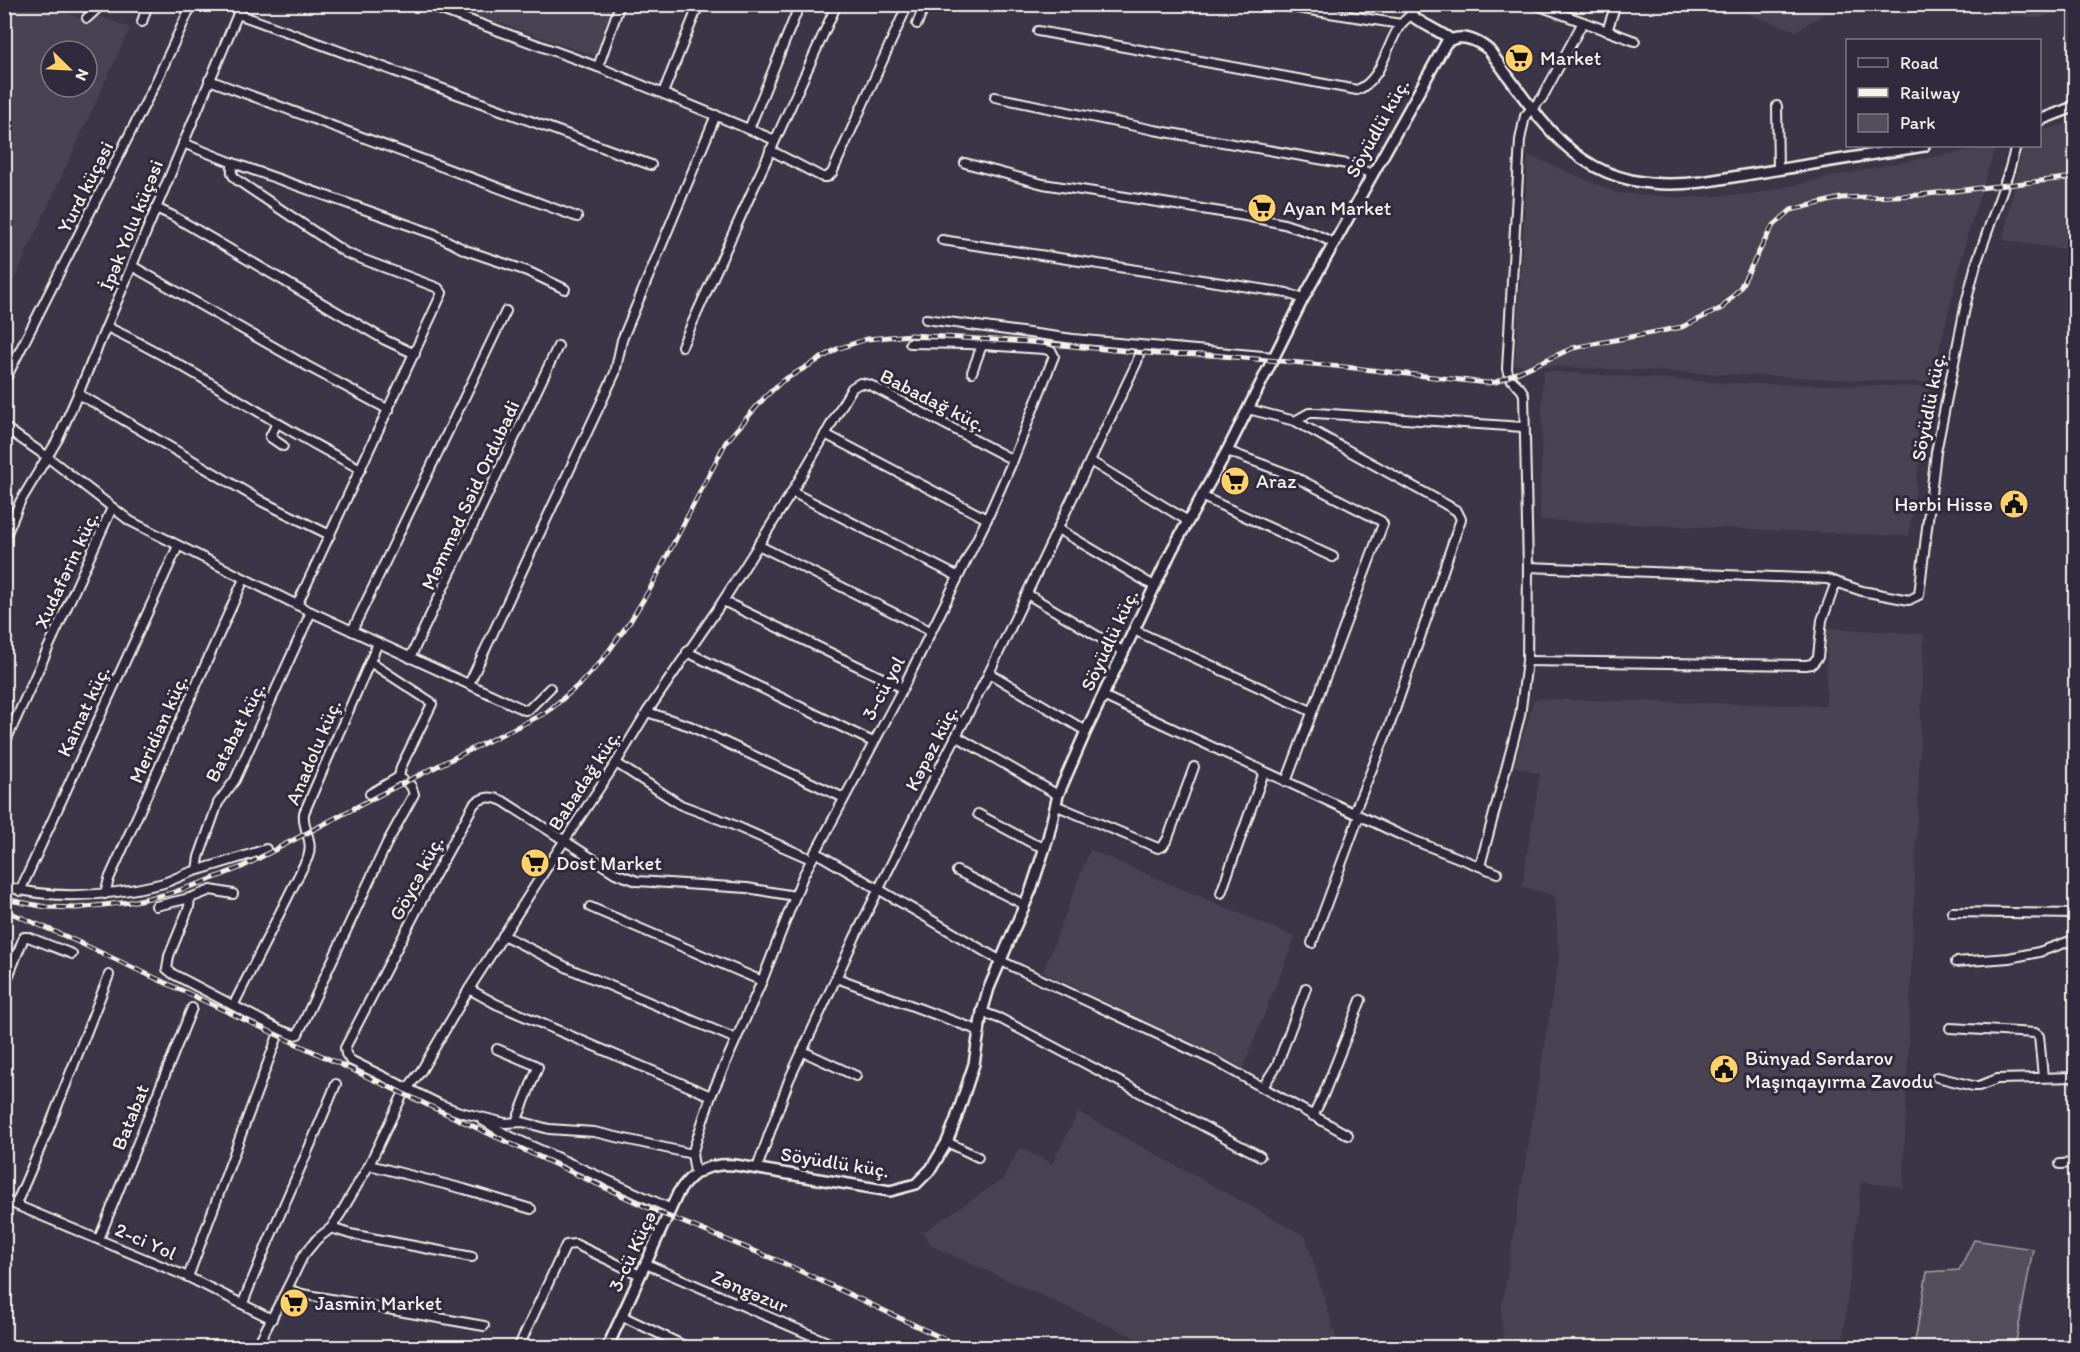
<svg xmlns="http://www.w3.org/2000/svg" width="2080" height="1352" viewBox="0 0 2080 1352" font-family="Itim,sans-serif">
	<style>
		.built { fill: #484352; fill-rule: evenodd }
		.green { fill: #534e5c; stroke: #a4a0a2; stroke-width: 1.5 }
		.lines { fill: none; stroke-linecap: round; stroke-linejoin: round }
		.minor-casing { stroke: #f4f1e8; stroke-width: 12 }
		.tertiary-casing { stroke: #f4f1e8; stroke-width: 14 }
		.minor { stroke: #2f2a3d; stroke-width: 8 }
		.tertiary { stroke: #2f2a3d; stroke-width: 9 }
		.rail-casing { stroke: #f4f1e8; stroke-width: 5 }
		.rail { stroke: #2f2a3d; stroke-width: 3; stroke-dasharray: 9; stroke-linecap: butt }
		.labels { text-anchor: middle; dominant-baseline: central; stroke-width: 6; stroke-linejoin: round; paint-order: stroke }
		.poi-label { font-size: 20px; fill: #f4f1e8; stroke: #2f2a3d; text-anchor: start }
		.street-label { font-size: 20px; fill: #f4f1e8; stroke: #2f2a3d }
	</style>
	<rect width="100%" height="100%" fill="#3b3647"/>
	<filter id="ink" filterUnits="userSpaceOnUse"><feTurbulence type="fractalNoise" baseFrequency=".0167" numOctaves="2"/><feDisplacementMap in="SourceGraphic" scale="12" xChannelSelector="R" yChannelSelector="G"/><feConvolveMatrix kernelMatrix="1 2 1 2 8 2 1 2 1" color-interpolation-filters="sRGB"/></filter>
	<g filter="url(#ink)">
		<g class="built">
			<path d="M 5,5 L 49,5 L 92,24 L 97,15 L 130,28 L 5,299 ZM 51,51 L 87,51 L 87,87 L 51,87 Z"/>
			<path d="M 447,5 L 613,4 L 613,5 L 595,56 Z"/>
			<path d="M 1723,5 L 1838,5 L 1796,31 Z"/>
			<path d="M 1914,5 L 2063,5 L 2062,11 L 2038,18 Z"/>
			<path d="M 2075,121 L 2075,251 L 2003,240 L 2023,146 L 2040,146 L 2040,131 Z"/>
			<path d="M 1996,146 L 1968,232 L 1931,383 L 1515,365 L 1528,155 L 1617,193 L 1683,198 L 1752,194 L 1887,165 Z"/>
			<path d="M 1543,371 L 1724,383 L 1929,387 L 1909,536 L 1540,520 Z"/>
			<path d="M 1827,628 L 1924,634 L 1903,1187 L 1861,1182 L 1842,1347 L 1504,1347 L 1501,1312 L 1559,957 L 1555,896 L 1522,886 L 1540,774 L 1514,766 L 1534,699 L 1826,706 Z"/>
			<path d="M 1090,850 L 1295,937 L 1243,1068 L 1043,972 Z"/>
			<path d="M 1078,1112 L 1305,1236 L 1339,1347 L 1156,1347 L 932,1246 L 923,1232 L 1003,1179 L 1020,1148 L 1052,1164 Z"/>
		</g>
		<path class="green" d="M 1974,1240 L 2033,1249 L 2015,1347 L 1914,1347 L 1927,1272 L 1959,1270 Z"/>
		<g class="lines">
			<g class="minor-casing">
				<g id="minor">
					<path d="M 425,4 L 598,67 L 775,140"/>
					<path d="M 1271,4 L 1401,24"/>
					<path d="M 1534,4 L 1635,41"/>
					<path d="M 238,14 L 651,165"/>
					<path d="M 87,18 L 102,4"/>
					<path d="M 142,22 L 148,4"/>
					<path d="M 917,24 L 925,4"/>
					<path d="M 1038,31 L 1357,90 C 1383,80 1386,44 1401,24 C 1404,21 1408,17 1412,14"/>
					<path d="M 1607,31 L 1616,4"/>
					<path d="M 598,67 L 620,4"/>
					<path d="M 209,80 L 577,217"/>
					<path d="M 663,93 L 699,4"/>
					<path d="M 995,97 L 1154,130 L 1347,164 L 1372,174"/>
					<path d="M 1777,106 L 1778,170"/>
					<path d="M 749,129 L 800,4"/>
					<path d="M 183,143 L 233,163 L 434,234 L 465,250 L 527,271 L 565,289"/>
					<path d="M 770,150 L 822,177 L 827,177 L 832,173 L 908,4"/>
					<path d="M 233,163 C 231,171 231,175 237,180 L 346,253 L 438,288 L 442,293 L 297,605"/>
					<path d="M 965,163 L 1043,184 L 1240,215 L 1284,224 L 1315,234 L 1334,243"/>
					<path d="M 156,208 L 173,216 L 385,340 L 415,354"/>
					<path d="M 942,240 L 1287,293 L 1303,299"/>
					<path d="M 132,266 L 307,366 L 389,410"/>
					<path d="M 926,319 L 1073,339 L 1274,357"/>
					<path d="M 107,327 C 195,368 274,426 361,469"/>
					<path d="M 682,346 L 837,4"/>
					<path d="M 972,372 L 982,345"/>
					<path d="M 4,382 L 155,84 L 192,4"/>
					<path d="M 78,394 L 100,406 L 263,502 L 330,535"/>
					<path d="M 1248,409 L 1295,421 L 1309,413 L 1316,413 L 1523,427"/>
					<path d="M 1295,421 L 1445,504 L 1457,511 L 1461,519 L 1389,727 L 1354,813"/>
					<path d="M 277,423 L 270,437 L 283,446"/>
					<path d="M 4,427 L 46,456 L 130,521 L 311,612 L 525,710 L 529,709 L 550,688"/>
					<path d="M 825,434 L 987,519"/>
					<path d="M 1227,451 L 1291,475 L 1381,521 L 1383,524 L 1286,782"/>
					<path d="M 1090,461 L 1188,521"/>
					<path d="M 792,492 L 957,576"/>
					<path d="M 1201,496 L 1333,557"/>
					<path d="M 1058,529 L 1154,586"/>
					<path d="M 4,540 L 20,502 L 58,439 L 78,394 L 242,4"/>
					<path d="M 758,545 L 930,631"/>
					<path d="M 1528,567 L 1827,579 L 1862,591 L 1909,600 L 1919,595 L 1936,452 L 1966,303 L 1976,264 L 2009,171 L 2016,146"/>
					<path d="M 1027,594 L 1124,652"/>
					<path d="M 723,601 L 903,688"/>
					<path d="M 1134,630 L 1311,711"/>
					<path d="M 352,631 L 506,311"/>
					<path d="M 687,652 L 873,742"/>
					<path d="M 410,658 L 558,346"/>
					<path d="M 1527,661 L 1806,665 L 1812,664 L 1818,657 L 1822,620 L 1836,582"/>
					<path d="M 370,662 L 431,702 L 432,704 L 401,767 L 399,777"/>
					<path d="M 989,673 L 1086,731"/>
					<path d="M 469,684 L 615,373 L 622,340 L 716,115"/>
					<path d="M 1103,696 L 1405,837 L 1497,873"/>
					<path d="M 647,712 L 690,726 L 844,798"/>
					<path d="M 956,736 L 1058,795"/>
					<path d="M 4,745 L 112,508"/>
					<path d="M 616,763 L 681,805 L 724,821 L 811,859"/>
					<path d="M 370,794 L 399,777"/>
					<path d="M 1055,805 L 1158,848 L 1163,846 L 1168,838 L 1194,767"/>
					<path d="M 978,814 L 1032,843 L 1045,848"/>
					<path d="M 815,852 L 1001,961 L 1215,1061 L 1348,1135"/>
					<path d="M 1480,866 L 1520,716 L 1527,661 L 1528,567 L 1524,395 C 1520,382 1510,385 1507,369 L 1520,140 L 1525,116 L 1542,98 L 1583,22"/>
					<path d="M 197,870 L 199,857 L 218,803 L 235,780 L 311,612"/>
					<path d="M 957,871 L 1025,905"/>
					<path d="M 4,886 C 55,901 109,896 160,884 C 172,881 183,874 195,871 C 219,864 243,857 266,849"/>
					<path d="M 20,891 L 178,546"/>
					<path d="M 1221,893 L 1264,772"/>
					<path d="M 105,894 L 109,879 L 244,579"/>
					<path d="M 190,898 L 189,907 L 169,956 L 167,969 L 173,974 L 280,1030 L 294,1035 L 298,1034 L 387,843 L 414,794 L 411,786 L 399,777"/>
					<path d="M 156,906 L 190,898 L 211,890 L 233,894"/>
					<path d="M 590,907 L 762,981"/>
					<path d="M 1952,912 L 2076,914"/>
					<path d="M 503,935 L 568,968 L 736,1039"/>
					<path d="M 1312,943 L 1359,816"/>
					<path d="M 1956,962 L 2009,958 L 2039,952 L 2076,939"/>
					<path d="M 837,978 L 980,1031"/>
					<path d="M 4,987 L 24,937 L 28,937 L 72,954"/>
					<path d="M 469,989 L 496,1004 L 711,1096"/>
					<path d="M 234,1004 L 308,857 C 314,840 302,829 304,813 L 378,643"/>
					<path d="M 982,1012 L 1001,1019 L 1260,1156"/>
					<path d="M 1950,1028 L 2035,1033 L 2039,1036 L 2043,1077"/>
					<path d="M 497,1049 L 535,1065 L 538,1067 L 516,1122"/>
					<path d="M 802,1051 L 856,1076"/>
					<path d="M 1937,1077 L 1973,1086 L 1979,1086 L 1997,1079 L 2076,1077"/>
					<path d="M 1263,1087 L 1277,1065 L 1306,988"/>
					<path d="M 1313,1116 L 1323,1096 L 1361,1000"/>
					<path d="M 482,1120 L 507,1135 L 671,1209"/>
					<path d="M 947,1142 L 978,1157"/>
					<path d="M 692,1154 L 594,1132 L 549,1129 L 523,1122 L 505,1123 L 460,1112 L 439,1104 L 350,1060 L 346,1054 L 345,1048 L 435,875 L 474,804 C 484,796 491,796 503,801 L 615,873 L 637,881 L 747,888 L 795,896"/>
					<path d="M 2060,1164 L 2076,1163"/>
					<path d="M 369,1165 L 464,1189 L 531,1209"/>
					<path d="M 757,1168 L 789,1080 L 855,937 L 924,798 L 989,673 L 1137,362 L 1141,346"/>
					<path d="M 695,1172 L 692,1154 L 711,1096 L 762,981 L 803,876 L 903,688 L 987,519 L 1013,460 L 1054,356 L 1052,352 L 1045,349 L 968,344 L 910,343"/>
					<path d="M 4,1200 L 188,1277 L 272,1319"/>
					<path d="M 16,1204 L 48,1130 L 109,975"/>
					<path d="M 331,1228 L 350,1234 L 472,1257"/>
					<path d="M 99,1239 L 192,1008"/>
					<path d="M 646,1264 L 841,1348"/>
					<path d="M 188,1277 L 280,1030"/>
					<path d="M 287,1289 L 302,1294 L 484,1326"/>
					<path d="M 243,1303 C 272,1229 306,1158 336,1084"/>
					<path d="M 622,1316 L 689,1348"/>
					<path d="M 256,1348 L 287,1289 L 303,1256 L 317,1239 L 331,1228 L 341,1213 L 369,1165 L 403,1094 L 421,1071 L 469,989 L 549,864 L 616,763 L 647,712 L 723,601 L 792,492 L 852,388 L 860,383 L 870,385 L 1013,460"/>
					<path d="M 518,1348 L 566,1245 L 575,1244 L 640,1275"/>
				</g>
			</g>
			<g class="tertiary-casing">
				<g id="tertiary">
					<path d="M 1412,4 C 1411,7 1411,12 1412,15 C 1414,20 1443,33 1450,39"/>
					<path d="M 2040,120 L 2076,106"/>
					<path d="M 607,1348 L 678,1193 C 692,1171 709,1163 735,1165 L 890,1191 L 916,1184 L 931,1169 L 947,1142 L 956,1119 L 974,1064 L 982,1012 L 989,988 L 1031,890 L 1048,838 L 1058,795 L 1086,731 L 1172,550 L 1227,451 L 1303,299 L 1446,43 C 1459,32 1477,40 1489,50 C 1551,135 1584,196 1702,182 L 1924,146"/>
				</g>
			</g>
			<use href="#minor" class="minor"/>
			<use href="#tertiary" class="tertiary"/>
			<g class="rail-casing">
				<g id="rail">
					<path d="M 4,899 L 46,907 L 77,908 L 130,902 L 168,894 L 204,882 L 242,867 L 387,791 L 547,712 L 581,683 L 603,659 L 631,620 L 651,587 L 726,442 L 765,397 L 782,381 L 837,349 L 867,339 L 911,335 L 1029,342 L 1157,354 L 1212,355 L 1345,367 L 1487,383 L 1496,382 L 1573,348 L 1682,327 L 1722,308 L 1740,288 L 1772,227 L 1791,210 L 1841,198 L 1919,195 L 2076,177"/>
					<path d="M 4,910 L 65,936 L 655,1211 L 779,1261 L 963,1348"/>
				</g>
			</g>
			<use href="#rail" class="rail"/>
		</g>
	</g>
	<defs>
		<g id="supermarket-disc" transform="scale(1.5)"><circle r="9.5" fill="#ffd166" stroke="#2f2a3d"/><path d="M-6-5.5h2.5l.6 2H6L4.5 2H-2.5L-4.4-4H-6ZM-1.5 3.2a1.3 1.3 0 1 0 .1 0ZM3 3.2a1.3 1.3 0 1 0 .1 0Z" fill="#111"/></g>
		<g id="civic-disc" transform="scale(1.5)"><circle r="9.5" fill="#ffd166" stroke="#2f2a3d"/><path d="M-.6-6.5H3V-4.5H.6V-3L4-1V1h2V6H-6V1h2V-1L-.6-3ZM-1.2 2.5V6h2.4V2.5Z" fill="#111"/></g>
	</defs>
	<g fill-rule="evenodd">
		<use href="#supermarket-disc" x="1519" y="58"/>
		<use href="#supermarket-disc" x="1262" y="208"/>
		<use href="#supermarket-disc" x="1235" y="481"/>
		<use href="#civic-disc" x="2014" y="504"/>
		<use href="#supermarket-disc" x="535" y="863"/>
		<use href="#civic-disc" x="1724" y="1069"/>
		<use href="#supermarket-disc" x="294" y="1303"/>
	</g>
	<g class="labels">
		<g class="poi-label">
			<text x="1540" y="58">Market</text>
			<text x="1283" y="208">Ayan Market</text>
			<text x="1256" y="481">Araz</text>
			<text x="1993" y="504" text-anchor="end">Hərbi Hissə</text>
			<text x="556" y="863">Dost Market</text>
			<text x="1745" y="1058">Bünyad Sərdarov<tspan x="1745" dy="23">Maşınqayırma Zavodu</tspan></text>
			<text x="315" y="1303">Jasmin Market</text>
		</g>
		<g class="street-label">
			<text transform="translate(1377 128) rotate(-61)">Söyüdlü küç.</text>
			<text transform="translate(85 187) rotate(-63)">Yurd küçəsi</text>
			<text transform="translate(131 225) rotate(-68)">İpək Yolu küçəsi</text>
			<text transform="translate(933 400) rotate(27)">Babadağ küç.</text>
			<text transform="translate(1928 407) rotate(-79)">Söyüdlü küç.</text>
			<text transform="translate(470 495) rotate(-65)">Məmməd Səid Ordubadi</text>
			<text transform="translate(66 570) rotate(-65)">Xudafərin küç.</text>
			<text transform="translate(1109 640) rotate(-65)">Söyüdlü küç.</text>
			<text transform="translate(883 688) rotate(-62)">3-cü yol</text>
			<text transform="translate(83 711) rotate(-65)">Kainat küç.</text>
			<text transform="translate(158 729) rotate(-66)">Meridian küç.</text>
			<text transform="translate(235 732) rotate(-63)">Batabat küç.</text>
			<text transform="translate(931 748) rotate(-63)">Kəpəz küç.</text>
			<text transform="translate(313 752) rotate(-67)">Anadolu küç.</text>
			<text transform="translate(584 780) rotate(-57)">Babadağ küç.</text>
			<text transform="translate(416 878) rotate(-62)">Göycə küç.</text>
			<text transform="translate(130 1117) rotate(-68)">Batabat</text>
			<text transform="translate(835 1162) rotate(9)">Söyüdlü küç.</text>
			<text transform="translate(146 1241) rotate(24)">2-ci Yol</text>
			<text transform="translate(632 1251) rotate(-65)">3-cü Küçə</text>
			<text transform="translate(750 1291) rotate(23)">Zəngəzur</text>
		</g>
	</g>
	<rect width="2080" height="1352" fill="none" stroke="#2f2a3d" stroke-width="24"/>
	<rect x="12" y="12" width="2056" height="1328" fill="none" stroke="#f4f1e8" stroke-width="2" filter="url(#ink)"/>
	<rect x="1846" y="39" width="195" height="108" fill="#2f2a3d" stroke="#7e7a81" stroke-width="1.5"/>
	<rect x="1858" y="58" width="30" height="9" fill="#2f2a3d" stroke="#7e7a81" stroke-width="1.5"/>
	<text x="1900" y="69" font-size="18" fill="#f4f1e8">Road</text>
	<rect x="1858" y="88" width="30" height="9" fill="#f4f1e8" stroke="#7e7a81" stroke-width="1.5"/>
	<text x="1900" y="99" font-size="18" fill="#f4f1e8">Railway</text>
	<rect x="1858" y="114" width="30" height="18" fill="#534e5c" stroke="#7e7a81" stroke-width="1.5"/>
	<text x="1900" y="129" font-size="18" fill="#f4f1e8">Park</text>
	<g transform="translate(69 69) rotate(114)"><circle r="28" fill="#2f2a3d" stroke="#7e7a81" stroke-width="1.5"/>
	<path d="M0-4.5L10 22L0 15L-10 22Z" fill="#ffd166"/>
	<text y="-9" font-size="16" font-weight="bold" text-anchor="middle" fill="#f4f1e8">N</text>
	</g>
</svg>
